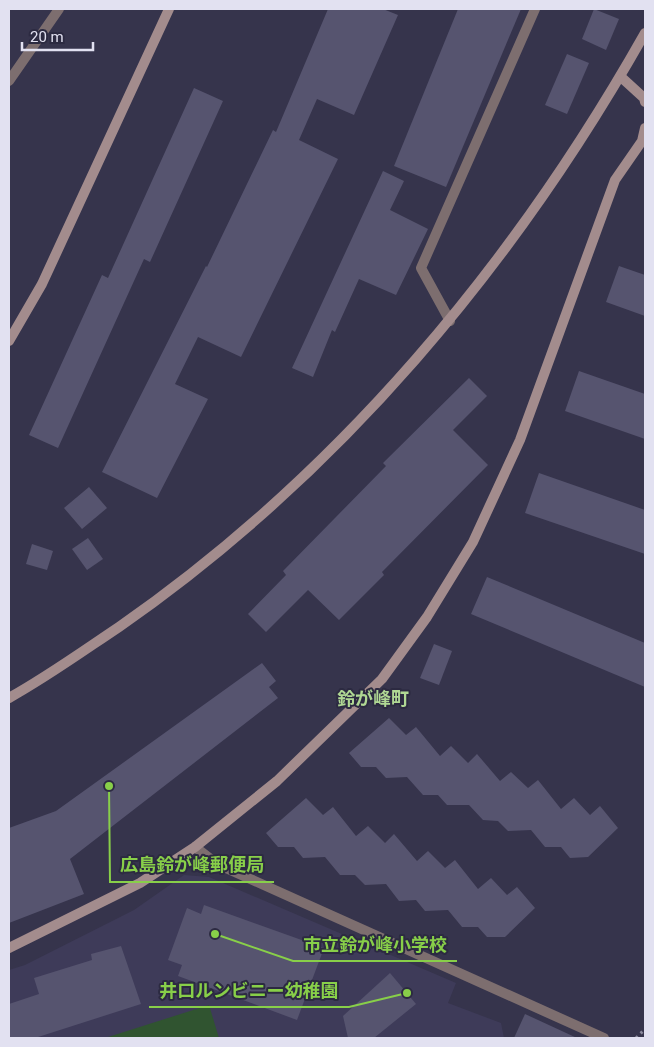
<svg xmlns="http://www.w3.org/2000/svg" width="654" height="1047" viewBox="0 0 654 1047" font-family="Roboto,'Noto Sans JP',sans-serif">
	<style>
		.built { fill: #3e3b59 }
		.green { fill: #305430 }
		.building { fill: #56546f }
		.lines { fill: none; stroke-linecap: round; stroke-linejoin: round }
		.path { stroke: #8b899d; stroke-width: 3; stroke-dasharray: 2.5 4; stroke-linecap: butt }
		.street { stroke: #7d6e6f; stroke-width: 10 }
		.secondary { stroke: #a38c8d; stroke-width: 10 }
		.labels { text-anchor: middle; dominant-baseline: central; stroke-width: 4; stroke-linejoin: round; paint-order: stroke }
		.neighbourhood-label { font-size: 18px; font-weight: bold; fill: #b0d894; stroke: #2c2a41 }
		.leader { fill: none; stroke: #88cf49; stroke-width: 2 }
		.callout-dot { fill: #88cf49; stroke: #2c2a41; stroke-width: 2 }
		.callout-label { font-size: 18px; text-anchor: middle; font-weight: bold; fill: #88cf49; stroke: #2c2a41; stroke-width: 4; stroke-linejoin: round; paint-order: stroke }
	</style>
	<rect width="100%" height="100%" fill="#36344c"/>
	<path class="built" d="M 184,875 L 209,877 L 456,983 L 448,1003 L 501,1023 L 504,1038 L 9,1038 L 9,970 L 25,965 L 134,910 Z"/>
	<path class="green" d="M 209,1005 L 219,1038 L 105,1038 Z"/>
	<g class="building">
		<path d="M 328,9 L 383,9 L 398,15 L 354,115 L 317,99 L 299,140 L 338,159 L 241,357 L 198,337 L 175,384 L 208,399 L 157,498 L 102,472 L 206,266 L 207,267 L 273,130 L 276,132 Z"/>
		<path d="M 458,9 L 521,9 L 446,187 L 394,166 Z"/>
		<path d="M 594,9 L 619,19 L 606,50 L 582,39 Z"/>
		<path d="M 567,54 L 589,63 L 567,114 L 545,105 Z"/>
		<path d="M 194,88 L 223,101 L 150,262 L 144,259 L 58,448 L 29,435 L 102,275 L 108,278 Z"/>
		<path d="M 383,171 L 404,181 L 390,210 L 428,229 L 396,295 L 359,279 L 335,332 L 332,330 L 313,377 L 292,368 Z"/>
		<path d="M 619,266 L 645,275 L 645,316 L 606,302 Z"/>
		<path d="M 579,371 L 645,394 L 645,439 L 565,411 Z"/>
		<path d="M 469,378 L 487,396 L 453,430 L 488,465 L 382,572 L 384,575 L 339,620 L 308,590 L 266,632 L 248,614 L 286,575 L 283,571 L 386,466 L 383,463 Z"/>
		<path d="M 539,473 L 645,510 L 645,554 L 525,513 Z"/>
		<path d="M 89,487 L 107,508 L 82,529 L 64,508 Z"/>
		<path d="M 88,538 L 103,559 L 87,570 L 72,549 Z"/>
		<path d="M 32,544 L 53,551 L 47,570 L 26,564 Z"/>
		<path d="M 487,577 L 645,643 L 645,687 L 471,614 Z"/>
		<path d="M 434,644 L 452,651 L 439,685 L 420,678 Z"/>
		<path d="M 262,663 L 276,681 L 269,687 L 278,698 L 70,859 L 84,894 L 9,923 L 9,828 L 56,811 Z"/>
		<path d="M 389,718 L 406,735 L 416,727 L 440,756 L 451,746 L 468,763 L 477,754 L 500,781 L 511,772 L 528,788 L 538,780 L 561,809 L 574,798 L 590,815 L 600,806 L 618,828 L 588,857 L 570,858 L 561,847 L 545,847 L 531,830 L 508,831 L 498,821 L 483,820 L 469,805 L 447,805 L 438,795 L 423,795 L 407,777 L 386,778 L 376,767 L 361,767 L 349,753 Z"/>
		<path d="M 306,798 L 323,815 L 333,807 L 356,836 L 368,826 L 385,843 L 394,834 L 417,861 L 428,851 L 445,868 L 455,860 L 478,889 L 491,878 L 507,895 L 517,887 L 535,908 L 505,937 L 487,937 L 478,927 L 462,927 L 448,910 L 425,911 L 416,900 L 399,901 L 386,884 L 365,885 L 355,875 L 340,875 L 325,857 L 303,858 L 294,847 L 278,847 L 266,833 Z"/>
		<path d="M 204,905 L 324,948 L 297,1020 L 178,976 L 182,965 L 168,960 L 187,908 L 201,914 Z"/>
		<path d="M 121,946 L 141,1004 L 35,1038 L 9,1038 L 9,1004 L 39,994 L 34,978 L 92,960 L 91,954 Z"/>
		<path d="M 390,973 L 416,1004 L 374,1038 L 348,1038 L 343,1016 Z"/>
		<path d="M 525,1014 L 577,1038 L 514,1038 Z"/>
	</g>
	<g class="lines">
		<path class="path" d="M 636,1038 L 645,1029"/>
		<g class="street">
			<path d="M 9,81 L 59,9"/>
			<path d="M 450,321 L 421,268 L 535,9"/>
			<path d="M 195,847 L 217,864 L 604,1038"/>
		</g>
		<g class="secondary">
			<path d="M 621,77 L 644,98 L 645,102"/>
			<path d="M 9,341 L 42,284 L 169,9"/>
			<path d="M 9,698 C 47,677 83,651 119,627 C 339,474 514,265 645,33"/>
			<path d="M 9,948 L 140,883 L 195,847 L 277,781 L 382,679 L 427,617 L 473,542 L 520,440 L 615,180 L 642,141 L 645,128"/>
		</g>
	</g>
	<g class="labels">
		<g class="neighbourhood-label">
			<text x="373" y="698">鈴が峰町</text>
		</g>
	</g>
	<path class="leader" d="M109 786L110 882H274M215 934L293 961H457M407 993L349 1007H149"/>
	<g class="callout-dot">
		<circle cx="109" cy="786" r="5"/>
		<circle cx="215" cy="934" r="5"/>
		<circle cx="407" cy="993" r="5"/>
	</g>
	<g class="callout-label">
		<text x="192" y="871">広島鈴が峰郵便局</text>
		<text x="375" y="951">市立鈴が峰小学校</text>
		<text x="249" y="997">井口ルンビニー幼稚園</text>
	</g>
	<rect width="654" height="1047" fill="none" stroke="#e2e1f1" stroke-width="20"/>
	<path d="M22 42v8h71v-8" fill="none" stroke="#e2e1f1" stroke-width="2.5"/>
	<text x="30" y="42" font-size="15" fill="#e2e1f1" stroke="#2c2a41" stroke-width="4" paint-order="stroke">20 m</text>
</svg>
